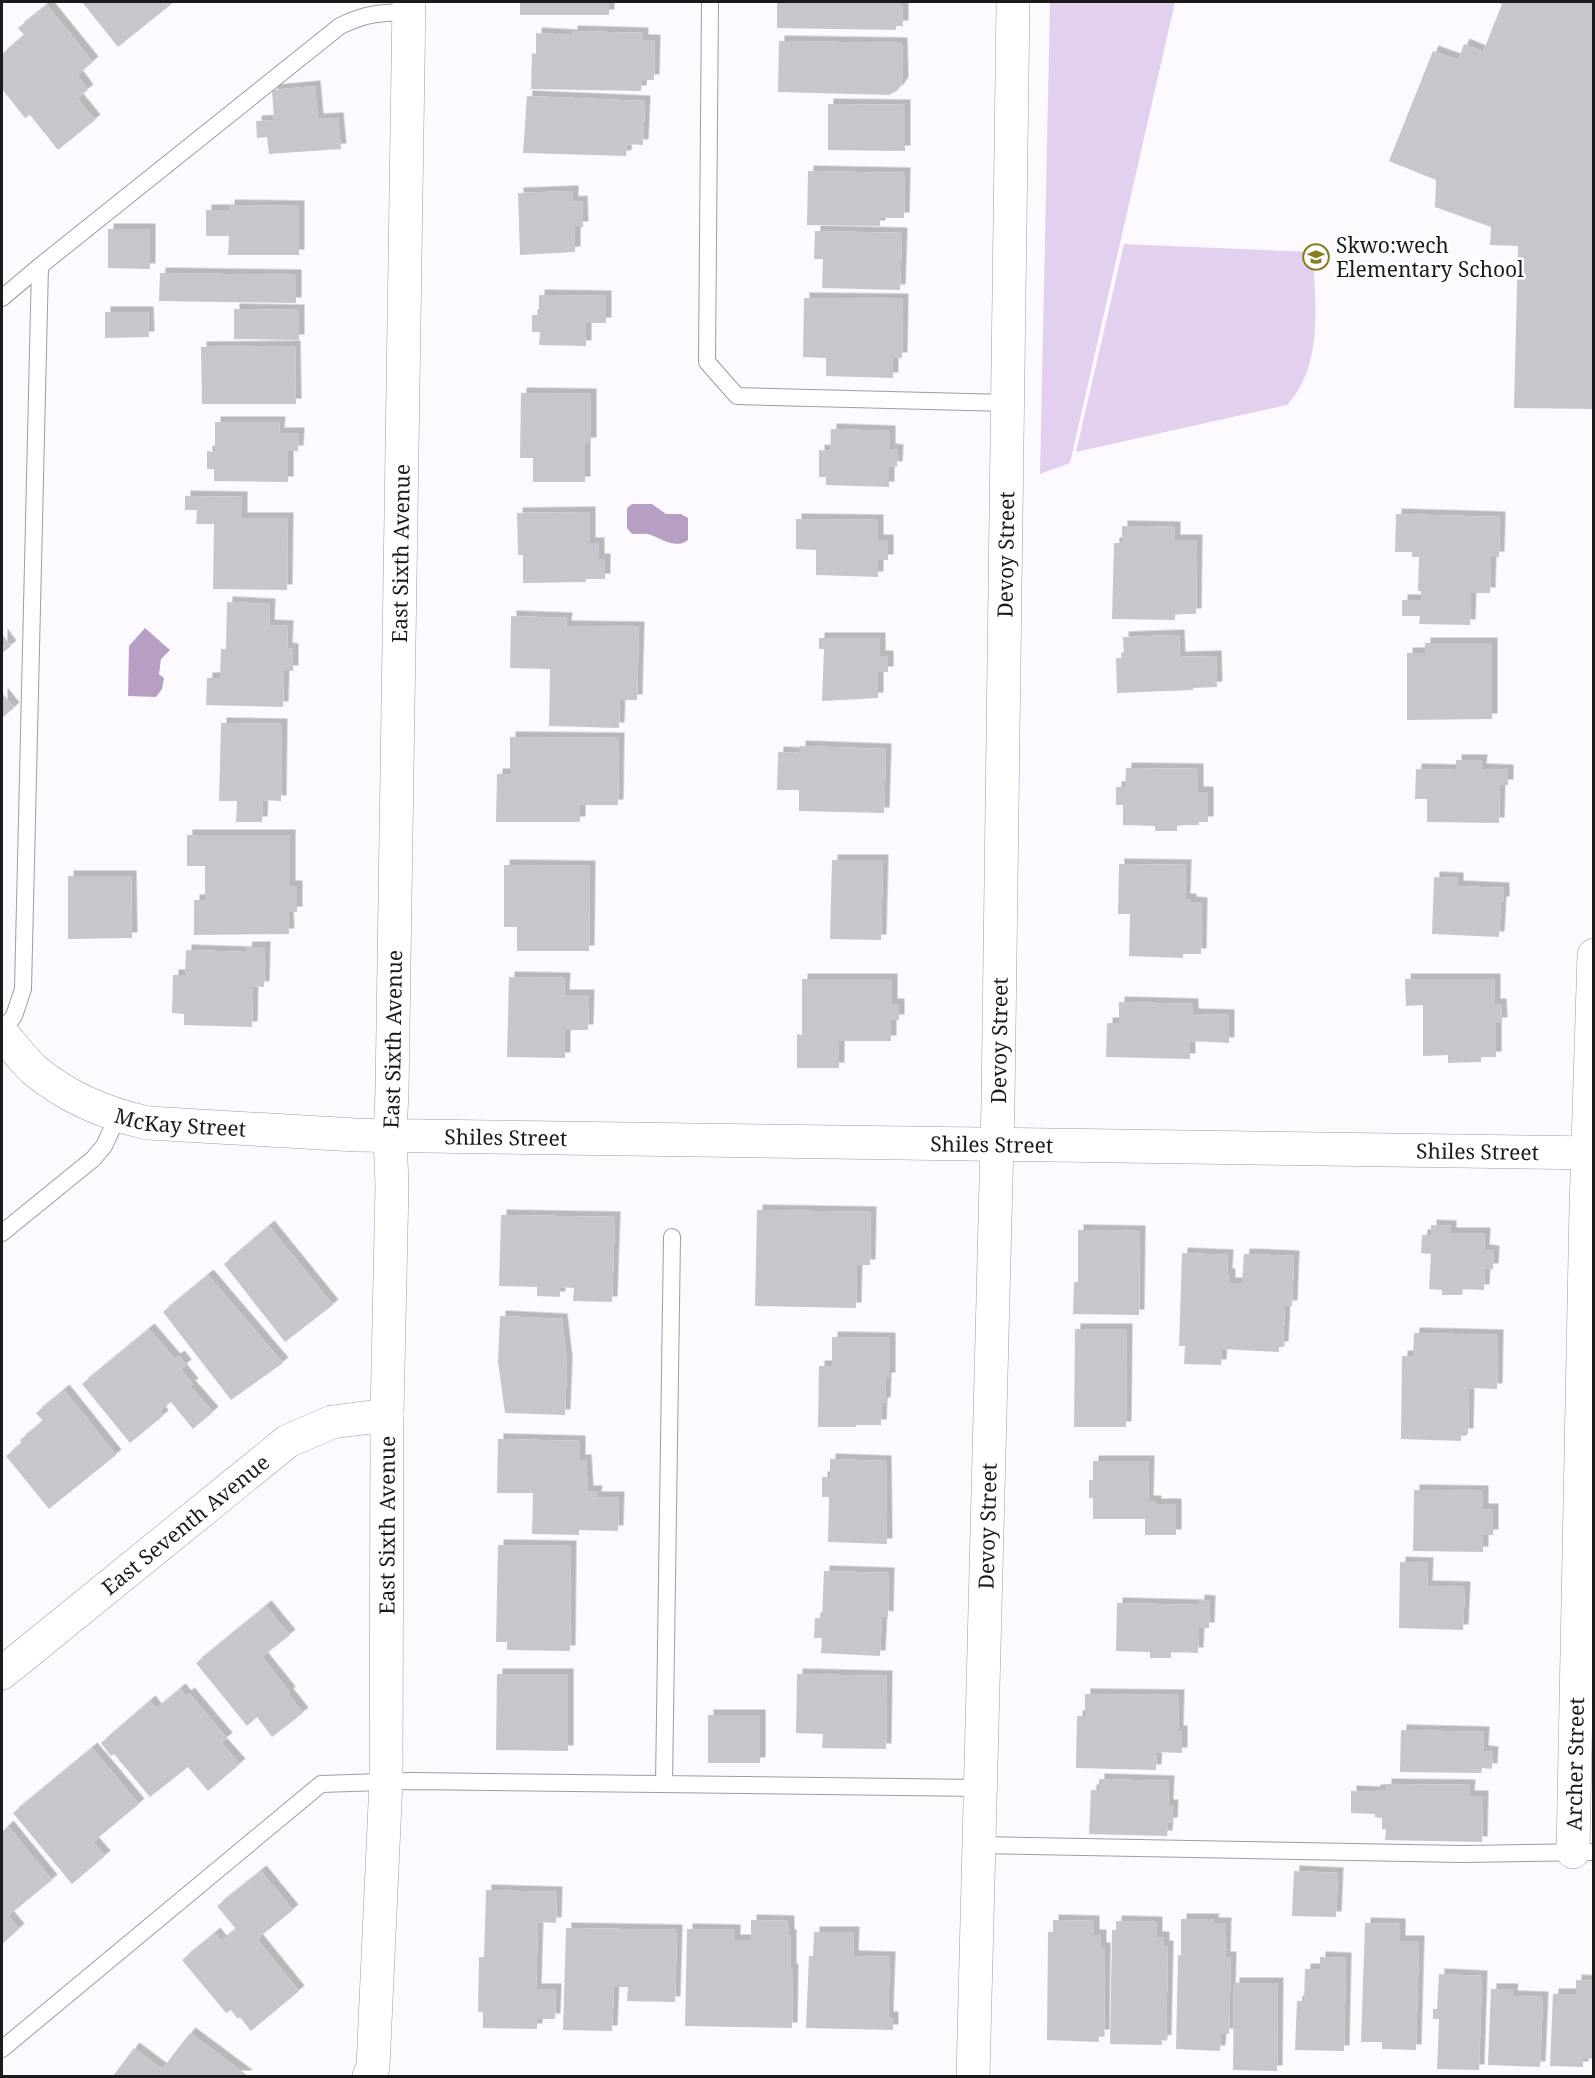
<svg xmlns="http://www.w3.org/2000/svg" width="1595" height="2078" viewBox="0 0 1595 2078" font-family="'Noto Serif',serif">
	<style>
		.green { fill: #e3d0ef }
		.water { fill: #b79fc4 }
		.building { fill: #c9c5cc; filter: url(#shadow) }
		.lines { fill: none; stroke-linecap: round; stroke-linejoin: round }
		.service-casing { stroke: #9f9ba2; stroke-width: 18 }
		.minor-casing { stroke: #9f9ba2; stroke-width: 34 }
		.service { stroke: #fff; stroke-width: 16 }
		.minor { stroke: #fff; stroke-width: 33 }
		.labels { text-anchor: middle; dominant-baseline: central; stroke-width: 5; stroke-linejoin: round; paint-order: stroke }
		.poi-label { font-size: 21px; fill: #1c1a1d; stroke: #fff; text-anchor: start }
		.street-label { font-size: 21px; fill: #1c1a1d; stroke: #fff }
	</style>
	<defs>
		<filter id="shadow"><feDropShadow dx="5.5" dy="-5.5" stdDeviation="0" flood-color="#0004"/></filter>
	</defs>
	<rect width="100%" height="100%" fill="#fdfaff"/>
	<g class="green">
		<path d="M 1050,2 L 1175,2 L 1070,463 L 1040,474 Z"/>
		<path d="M 1124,244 L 1313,252 C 1315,303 1324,365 1287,405 L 1076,452 Z"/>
	</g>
	<g class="water">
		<path d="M 632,504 L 652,504 L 666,514 L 681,514 L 688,518 L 688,540 C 677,549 663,540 651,535 C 646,533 638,534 632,534 L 627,528 L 627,508 Z"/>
		<path d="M 145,628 L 170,650 L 161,659 L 159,674 L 164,678 L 162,689 L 156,697 L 128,696 L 129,646 Z"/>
	</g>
	<g class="building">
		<path d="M 82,2 L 174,2 L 118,47 Z"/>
		<rect x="520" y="2" width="89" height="13"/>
		<path d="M 777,2 L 901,2 L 901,6 L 903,6 L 903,26 L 896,26 L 896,30 L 777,28 Z"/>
		<path d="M 1496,2 L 1594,2 L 1594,409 L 1514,408 L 1518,246 L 1490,245 L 1491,227 L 1435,207 L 1436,180 L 1389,161 L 1433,51 L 1458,60 L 1464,44 L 1483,52 L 1502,4 Z"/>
		<path d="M 47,5 L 93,62 L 77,75 L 88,90 L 77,98 L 95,120 L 58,150 L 30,115 L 25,118 L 2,89 L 2,54 L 24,35 L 18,28 Z"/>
		<path d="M 572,31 L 643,33 L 643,40 L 655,40 L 654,80 L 642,80 L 641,91 L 531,89 L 532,53 L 536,54 L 536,33 L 572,35 Z"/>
		<path d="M 779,41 L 902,43 L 903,82 L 898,90 L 889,95 L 778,92 Z"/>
		<path d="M 315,86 L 318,119 L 338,118 L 341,149 L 269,154 L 267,137 L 257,138 L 256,121 L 274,120 L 272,90 Z"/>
		<path d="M 527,96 L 645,101 L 643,145 L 627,144 L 626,156 L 523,153 Z"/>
		<path d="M 828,104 L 905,105 L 905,151 L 828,150 Z"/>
		<path d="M 808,171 L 905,173 L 904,218 L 880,218 L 880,226 L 807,225 Z"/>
		<path d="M 573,191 L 573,202 L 582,201 L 583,227 L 575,227 L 575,252 L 520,255 L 518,193 Z"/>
		<path d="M 229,205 L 299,206 L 299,255 L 228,255 L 229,236 L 206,236 L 206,210 L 229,210 Z"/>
		<path d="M 108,229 L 150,229 L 150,269 L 108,268 Z"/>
		<path d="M 815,231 L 902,233 L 900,290 L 822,288 L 823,259 L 814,259 Z"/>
		<path d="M 160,273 L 296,275 L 296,303 L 159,301 Z"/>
		<path d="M 539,295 L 606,296 L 606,323 L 586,323 L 586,346 L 539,345 L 540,332 L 532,332 L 532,315 L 539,315 Z"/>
		<path d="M 804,298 L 903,299 L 902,358 L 893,358 L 893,378 L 826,376 L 826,358 L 803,357 Z"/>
		<path d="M 234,309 L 299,310 L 299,340 L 234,339 Z"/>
		<path d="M 105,312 L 148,312 L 149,337 L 105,338 Z"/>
		<path d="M 295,346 L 296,404 L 202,404 L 201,347 Z"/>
		<path d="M 521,393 L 591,394 L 591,443 L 585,443 L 585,482 L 533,482 L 533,458 L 520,458 Z"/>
		<path d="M 215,422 L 280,422 L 279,433 L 299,433 L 298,451 L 288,451 L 288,482 L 214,481 L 214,469 L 207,469 L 207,451 L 215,452 Z"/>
		<path d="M 831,429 L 890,431 L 890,449 L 898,450 L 897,467 L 889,466 L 889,487 L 826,485 L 826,477 L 819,477 L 819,450 L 830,451 Z"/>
		<path d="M 185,496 L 242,497 L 242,518 L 288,518 L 287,590 L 213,589 L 214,524 L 196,524 L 197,510 L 185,510 Z"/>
		<path d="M 590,512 L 590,543 L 599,543 L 599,559 L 605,559 L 605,579 L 586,579 L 586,582 L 523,583 L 523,555 L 518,555 L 517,513 Z"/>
		<path d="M 1396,514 L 1500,517 L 1499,557 L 1491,557 L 1490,593 L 1471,593 L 1470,625 L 1419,624 L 1420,616 L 1402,616 L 1402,600 L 1421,600 L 1421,591 L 1418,591 L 1419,557 L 1412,557 L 1412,552 L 1395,552 Z"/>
		<path d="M 796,519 L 878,520 L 878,540 L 888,540 L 888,560 L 878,560 L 878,577 L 816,575 L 816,550 L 796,549 Z"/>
		<path d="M 1122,526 L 1175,527 L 1175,540 L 1197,540 L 1196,614 L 1175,614 L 1175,620 L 1112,619 L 1114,543 L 1122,543 Z"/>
		<path d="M 227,602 L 270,604 L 269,625 L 288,626 L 287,648 L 293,649 L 293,671 L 284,671 L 283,707 L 206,705 L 207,678 L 220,678 L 221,649 L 226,649 Z"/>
		<path d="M 511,616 L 567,618 L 566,626 L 639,627 L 637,700 L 620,700 L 619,728 L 549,726 L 550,669 L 510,668 Z"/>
		<path d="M 2,634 L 11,646 L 2,653 Z"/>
		<path d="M 1179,635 L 1180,657 L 1216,656 L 1217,687 L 1193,688 L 1193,690 L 1117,693 L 1116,658 L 1124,658 L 1123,637 Z"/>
		<path d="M 819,638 L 880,638 L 880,656 L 888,656 L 888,672 L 878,672 L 878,698 L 822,701 L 824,649 L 819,649 Z"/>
		<path d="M 1425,643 L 1492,643 L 1492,719 L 1407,720 L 1407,653 L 1425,653 Z"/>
		<path d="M 2,693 L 14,708 L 2,718 Z"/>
		<path d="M 221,723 L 282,724 L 281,801 L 263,800 L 262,822 L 236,822 L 237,801 L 219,801 Z"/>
		<path d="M 510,737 L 619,738 L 618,805 L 580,805 L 580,822 L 496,822 L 497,774 L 510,774 Z"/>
		<path d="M 800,746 L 886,749 L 884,813 L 799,811 L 799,790 L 777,790 L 778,752 L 800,753 Z"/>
		<path d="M 1456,760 L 1482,760 L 1481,769 L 1508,770 L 1508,785 L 1500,785 L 1499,823 L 1427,822 L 1427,799 L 1415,799 L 1416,769 L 1456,770 Z"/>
		<path d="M 1126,768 L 1198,769 L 1198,792 L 1208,792 L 1208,822 L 1199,822 L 1199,825 L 1177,825 L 1177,831 L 1155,831 L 1155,826 L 1123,825 L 1123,805 L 1116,805 L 1116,787 L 1125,787 Z"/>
		<path d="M 187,835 L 290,835 L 290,886 L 297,886 L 297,912 L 288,912 L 289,934 L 194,935 L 194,900 L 205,900 L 205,866 L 187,866 Z"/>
		<path d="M 832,860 L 883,860 L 881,940 L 830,939 Z"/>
		<path d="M 1119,864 L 1186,865 L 1185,899 L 1191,899 L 1191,902 L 1202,903 L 1201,954 L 1183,954 L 1183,958 L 1129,956 L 1130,914 L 1118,914 Z"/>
		<path d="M 504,865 L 590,866 L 589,951 L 517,951 L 517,927 L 504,927 Z"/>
		<path d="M 68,876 L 131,876 L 132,938 L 68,939 Z"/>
		<path d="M 1434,877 L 1458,878 L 1458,886 L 1504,888 L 1504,902 L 1501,902 L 1499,937 L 1432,934 Z"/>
		<path d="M 247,947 L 265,947 L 264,987 L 253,986 L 252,1027 L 184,1025 L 184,1014 L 172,1013 L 173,975 L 185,975 L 186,950 L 246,952 Z"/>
		<path d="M 509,977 L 565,978 L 564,995 L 589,995 L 588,1030 L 565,1030 L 565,1058 L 507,1057 Z"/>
		<path d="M 802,979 L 892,979 L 892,1004 L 899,1004 L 899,1020 L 891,1020 L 891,1041 L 839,1041 L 839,1068 L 797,1068 L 797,1034 L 802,1035 Z"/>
		<path d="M 1405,979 L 1495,979 L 1495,1004 L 1501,1004 L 1502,1023 L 1496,1023 L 1496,1057 L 1481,1057 L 1481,1062 L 1448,1063 L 1448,1055 L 1423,1056 L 1423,1005 L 1406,1006 Z"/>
		<path d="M 1119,1002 L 1193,1004 L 1193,1014 L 1229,1015 L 1229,1043 L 1190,1041 L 1190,1059 L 1106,1057 L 1107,1023 L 1119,1023 Z"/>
		<path d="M 757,1210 L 871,1212 L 870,1265 L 857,1265 L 856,1308 L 755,1306 Z"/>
		<path d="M 501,1215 L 615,1217 L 612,1302 L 573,1301 L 574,1288 L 560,1287 L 560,1297 L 537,1296 L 537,1287 L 499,1286 Z"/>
		<path d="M 1431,1225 L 1451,1226 L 1451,1233 L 1485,1233 L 1484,1250 L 1494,1251 L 1493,1269 L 1485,1269 L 1484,1290 L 1463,1289 L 1462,1295 L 1442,1295 L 1442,1290 L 1429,1289 L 1431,1254 L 1421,1253 L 1422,1235 L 1431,1235 Z"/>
		<path d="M 269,1226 L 333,1305 L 285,1342 L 224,1264 Z"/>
		<path d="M 1078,1230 L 1140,1231 L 1139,1315 L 1073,1314 L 1074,1282 L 1078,1282 Z"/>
		<path d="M 1182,1253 L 1228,1255 L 1227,1274 L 1230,1274 L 1230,1283 L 1242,1283 L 1244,1254 L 1294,1256 L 1292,1306 L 1285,1306 L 1283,1347 L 1279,1347 L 1279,1352 L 1222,1349 L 1221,1365 L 1184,1364 L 1185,1346 L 1179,1346 Z"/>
		<path d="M 208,1275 L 283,1363 L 231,1400 L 163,1312 Z"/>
		<path d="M 500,1316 L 562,1319 L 567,1362 L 565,1415 L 505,1413 L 498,1362 Z"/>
		<path d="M 149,1329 L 175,1359 L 179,1356 L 186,1365 L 181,1369 L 193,1384 L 190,1386 L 213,1412 L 193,1429 L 171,1402 L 160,1411 L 163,1416 L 130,1443 L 82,1384 Z"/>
		<path d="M 1075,1329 L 1127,1329 L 1126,1427 L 1074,1427 Z"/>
		<path d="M 1414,1333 L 1498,1335 L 1497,1389 L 1469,1388 L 1468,1434 L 1461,1434 L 1461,1441 L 1401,1439 L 1402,1356 L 1413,1356 Z"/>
		<path d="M 832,1337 L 890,1338 L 890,1378 L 886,1378 L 885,1403 L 882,1403 L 881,1425 L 856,1425 L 856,1427 L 818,1427 L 819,1366 L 832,1366 Z"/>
		<path d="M 64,1390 L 116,1455 L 49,1509 L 6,1456 L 22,1443 L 20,1440 L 43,1421 L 36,1413 Z"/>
		<path d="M 498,1439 L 580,1441 L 580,1460 L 586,1460 L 588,1491 L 597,1491 L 596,1497 L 619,1497 L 618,1531 L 579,1530 L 579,1535 L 532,1534 L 533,1493 L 497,1493 Z"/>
		<path d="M 830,1459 L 886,1461 L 887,1544 L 828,1542 L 829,1497 L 822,1497 L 822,1477 L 830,1477 Z"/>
		<path d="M 1093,1461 L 1149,1461 L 1148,1501 L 1156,1501 L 1156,1504 L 1176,1504 L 1176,1535 L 1145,1535 L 1145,1519 L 1093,1519 L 1093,1498 L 1089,1498 L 1089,1480 L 1093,1480 Z"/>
		<path d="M 1414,1490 L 1483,1491 L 1483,1509 L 1493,1509 L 1493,1535 L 1483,1535 L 1483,1552 L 1413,1551 Z"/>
		<path d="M 498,1545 L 571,1546 L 570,1651 L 507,1650 L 507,1642 L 496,1642 Z"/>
		<path d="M 1400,1562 L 1428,1563 L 1427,1586 L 1465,1587 L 1463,1630 L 1399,1628 Z"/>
		<path d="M 824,1571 L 889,1573 L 888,1617 L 882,1616 L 880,1656 L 821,1653 L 822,1638 L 814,1638 L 815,1618 L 822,1618 Z"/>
		<path d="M 1199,1600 L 1210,1601 L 1209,1628 L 1199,1628 L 1198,1653 L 1171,1652 L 1171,1658 L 1150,1658 L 1150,1652 L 1116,1651 L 1117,1603 L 1199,1605 Z"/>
		<path d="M 266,1606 L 290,1635 L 262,1657 L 290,1692 L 288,1694 L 303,1713 L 272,1737 L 257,1717 L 247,1726 L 196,1663 Z"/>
		<path d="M 497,1674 L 568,1674 L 568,1751 L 496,1750 Z"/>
		<path d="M 797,1674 L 887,1676 L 886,1749 L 822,1748 L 823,1734 L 796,1733 Z"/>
		<path d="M 180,1689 L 186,1696 L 189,1693 L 227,1738 L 221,1743 L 240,1764 L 208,1791 L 188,1767 L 150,1797 L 114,1754 L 111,1756 L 101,1743 L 150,1701 L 156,1709 Z"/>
		<path d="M 1085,1694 L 1179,1695 L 1178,1731 L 1182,1731 L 1182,1753 L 1157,1752 L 1156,1770 L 1076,1768 L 1077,1716 L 1085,1716 Z"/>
		<rect x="708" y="1715" width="52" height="48"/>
		<path d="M 1401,1730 L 1484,1732 L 1483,1751 L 1493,1752 L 1492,1769 L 1482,1768 L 1481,1773 L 1400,1772 Z"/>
		<path d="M 92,1748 L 139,1804 L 93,1842 L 105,1856 L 72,1884 L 13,1813 Z"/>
		<path d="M 1099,1779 L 1169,1781 L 1168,1805 L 1173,1805 L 1172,1823 L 1168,1823 L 1167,1836 L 1089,1834 L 1091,1790 L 1099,1790 Z"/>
		<path d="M 1386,1784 L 1470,1785 L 1469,1796 L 1483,1796 L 1482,1842 L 1385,1840 L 1386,1829 L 1382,1829 L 1382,1818 L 1375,1817 L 1375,1814 L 1351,1813 L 1351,1791 L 1375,1792 L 1375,1790 L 1386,1790 Z"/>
		<path d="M 8,1826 L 52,1880 L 8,1916 L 19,1929 L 2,1944 L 2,1832 Z"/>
		<path d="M 261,1871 L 293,1910 L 257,1939 L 299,1991 L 251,2031 L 240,2017 L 238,2019 L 231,2010 L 226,2013 L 182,1960 L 215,1933 L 221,1941 L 236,1929 L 217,1906 Z"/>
		<path d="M 1294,1871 L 1338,1873 L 1336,1917 L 1292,1916 Z"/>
		<path d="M 486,1890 L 557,1892 L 556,1923 L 538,1922 L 536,1989 L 556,1989 L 555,2019 L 537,2019 L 537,2029 L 483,2028 L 483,2012 L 478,2012 L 479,1957 L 484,1957 Z"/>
		<path d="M 1181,1919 L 1214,1919 L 1213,1923 L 1226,1923 L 1225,1957 L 1231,1957 L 1229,2034 L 1221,2034 L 1220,2051 L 1176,2049 L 1178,1955 L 1181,1955 Z"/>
		<path d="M 751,1920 L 789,1921 L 789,1935 L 791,1935 L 791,1969 L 793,1969 L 792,2028 L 685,2026 L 687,1929 L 735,1930 L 735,1940 L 751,1940 Z"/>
		<path d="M 1053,1920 L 1094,1921 L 1094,1935 L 1101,1935 L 1101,1948 L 1105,1948 L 1104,2035 L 1099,2035 L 1099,2042 L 1047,2040 L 1048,1932 L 1053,1932 Z"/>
		<path d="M 1116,1921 L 1157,1922 L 1157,1937 L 1164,1937 L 1164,1946 L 1168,1946 L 1166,2041 L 1162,2040 L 1162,2045 L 1110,2044 L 1112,1930 L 1116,1930 Z"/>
		<path d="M 1365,1923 L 1400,1924 L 1400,1941 L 1419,1941 L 1416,2050 L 1382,2049 L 1382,2042 L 1361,2042 Z"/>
		<path d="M 566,1928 L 677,1930 L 675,2002 L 627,2001 L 628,1987 L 614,1987 L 612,2031 L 563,2030 Z"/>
		<path d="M 814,1932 L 854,1932 L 853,1956 L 890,1957 L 888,2017 L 893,2017 L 893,2030 L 806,2028 L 809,1956 L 813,1956 Z"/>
		<path d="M 1320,1957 L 1346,1958 L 1344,2051 L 1295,2050 L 1297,2001 L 1304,2001 L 1305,1969 L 1320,1969 Z"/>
		<path d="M 1439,1974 L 1482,1976 L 1479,2070 L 1437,2069 L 1439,2019 L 1433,2019 L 1433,2009 L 1437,2009 Z"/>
		<path d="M 1576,1980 L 1594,1981 L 1594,2059 L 1583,2058 L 1583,2067 L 1550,2066 L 1553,1994 L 1576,1994 Z"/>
		<path d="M 1234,1983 L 1278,1983 L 1277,2071 L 1233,2070 Z"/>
		<path d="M 1491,1989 L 1513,1989 L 1512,1996 L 1543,1997 L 1540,2067 L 1488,2065 Z"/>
		<path d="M 190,2033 L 248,2076 L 113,2076 L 134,2048 L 162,2069 Z"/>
	</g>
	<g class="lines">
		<g class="service-casing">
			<g id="service">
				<path d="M 710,2 L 707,362 L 737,396 L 1007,403"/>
				<path d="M 2,298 L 40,266"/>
				<path d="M 2,1031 L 14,1016 L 23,989 L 40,266 L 340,26 C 367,13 380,13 409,12"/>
				<path d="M 2,1233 L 93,1159 L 104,1146 L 118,1116"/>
				<path d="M 664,1784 L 672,1237"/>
				<path d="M 980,1845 L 1463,1854 L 1594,1852"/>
				<path d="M 2,2049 L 321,1784 L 412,1781 L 981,1788"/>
			</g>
		</g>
		<g class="minor-casing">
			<g id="minor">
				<path id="s1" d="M 2,1033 C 12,1045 22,1058 33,1069 C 66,1097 106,1114 148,1123 L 356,1135 L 1594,1153"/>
				<path id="s2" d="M 2,1673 L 288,1441 L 332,1422 L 387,1415"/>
				<path id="s3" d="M 1573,1852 L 1586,1207 L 1594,955"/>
				<path id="s4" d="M 369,2076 L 373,2067 L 386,1781 L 387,1415 L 392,1185 L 390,1136 L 392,1091 L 409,2"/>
				<path id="s5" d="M 973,2076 L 998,1103 L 1013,2"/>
			</g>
		</g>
		<use href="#service" class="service"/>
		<use href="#minor" class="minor"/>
	</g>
	<defs>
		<g id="school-ring" transform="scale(1.35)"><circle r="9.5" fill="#fff" stroke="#867d23" stroke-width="1.5"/><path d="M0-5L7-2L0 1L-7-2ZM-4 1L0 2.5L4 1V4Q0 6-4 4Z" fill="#867d23"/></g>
	</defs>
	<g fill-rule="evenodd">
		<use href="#school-ring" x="1316" y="257"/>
	</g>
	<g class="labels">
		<g class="poi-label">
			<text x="1336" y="245">Skwo:wech<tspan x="1336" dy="24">Elementary School</tspan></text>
		</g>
		<g class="street-label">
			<text stroke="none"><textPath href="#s5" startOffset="1522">Devoy Street</textPath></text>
			<text stroke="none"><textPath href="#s4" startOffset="1524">East Sixth Avenue</textPath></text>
			<text stroke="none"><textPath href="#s5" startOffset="1036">Devoy Street</textPath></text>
			<text stroke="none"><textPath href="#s4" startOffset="1038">East Sixth Avenue</textPath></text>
			<text stroke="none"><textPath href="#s1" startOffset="208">McKay Street</textPath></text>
			<text stroke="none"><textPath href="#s1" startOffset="534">Shiles Street</textPath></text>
			<text stroke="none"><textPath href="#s1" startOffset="1020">Shiles Street</textPath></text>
			<text stroke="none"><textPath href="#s1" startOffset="1506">Shiles Street</textPath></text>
			<text stroke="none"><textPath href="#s2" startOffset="236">East Seventh Avenue</textPath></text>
			<text stroke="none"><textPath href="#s4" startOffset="552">East Sixth Avenue</textPath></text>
			<text stroke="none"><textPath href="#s5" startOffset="550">Devoy Street</textPath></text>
			<text stroke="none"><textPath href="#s3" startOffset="88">Archer Street</textPath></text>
		</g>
	</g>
	<rect width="1595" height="2078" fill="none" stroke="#1c1a1d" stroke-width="6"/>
</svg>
